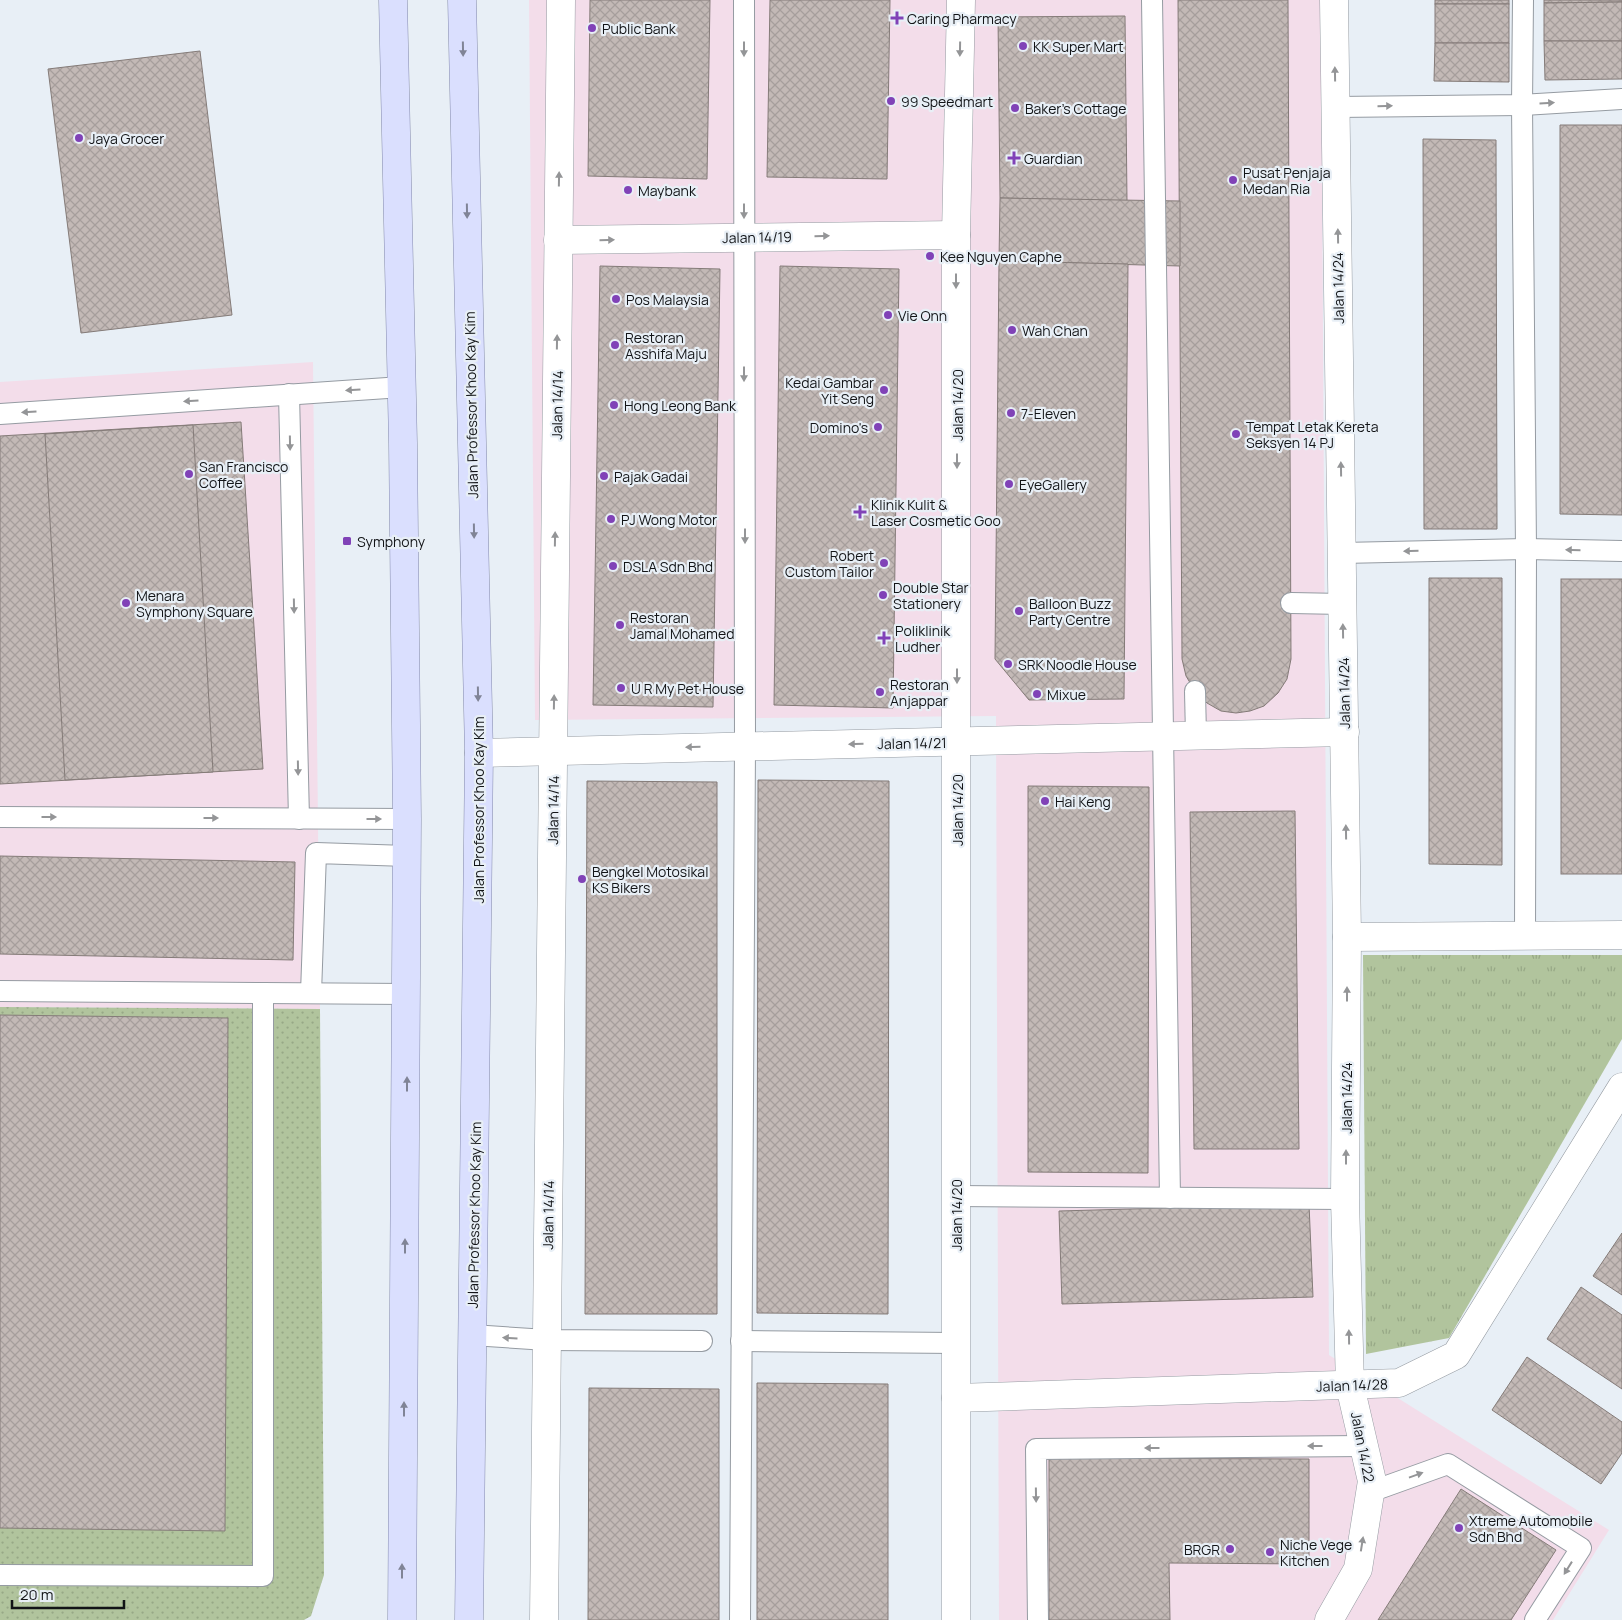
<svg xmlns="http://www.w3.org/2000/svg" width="1622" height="1620" viewBox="0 0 1622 1620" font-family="Manrope,sans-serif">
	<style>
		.commercial { fill: #f3ddea }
		.grass { fill: url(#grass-dots) }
		.park { fill: url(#park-tufts) }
		.building { fill: url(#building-cross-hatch); stroke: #847b78 }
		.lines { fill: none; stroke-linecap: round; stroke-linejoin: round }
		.service-casing { stroke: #959ba2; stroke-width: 22 }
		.minor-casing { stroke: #959ba2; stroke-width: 29 }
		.primary-casing { stroke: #848aac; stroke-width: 29 }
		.service { stroke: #fff; stroke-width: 20 }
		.minor { stroke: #fff; stroke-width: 28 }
		.primary { stroke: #dadffe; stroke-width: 28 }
		.oneway { fill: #808496 }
		.oneway2 { fill: #949597 }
		.poi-dot { fill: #8042b7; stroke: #e8eff6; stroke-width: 2 }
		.labels { text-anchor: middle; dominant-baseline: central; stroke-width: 4.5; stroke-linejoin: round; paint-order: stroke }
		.poi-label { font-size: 14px; fill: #121417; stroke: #e8eff6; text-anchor: start }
		.street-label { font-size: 14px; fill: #121417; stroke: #e8eff6 }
	</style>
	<defs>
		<pattern id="grass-dots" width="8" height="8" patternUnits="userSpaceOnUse" patternTransform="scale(1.25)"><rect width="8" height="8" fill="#b1c49d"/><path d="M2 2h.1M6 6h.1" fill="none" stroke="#97a886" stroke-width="1.8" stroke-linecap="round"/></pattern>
		<pattern id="park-tufts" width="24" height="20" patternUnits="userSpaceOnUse" patternTransform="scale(1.25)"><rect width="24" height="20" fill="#b1c49d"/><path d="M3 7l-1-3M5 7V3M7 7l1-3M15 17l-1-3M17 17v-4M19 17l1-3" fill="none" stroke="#97a886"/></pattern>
		<pattern id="building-cross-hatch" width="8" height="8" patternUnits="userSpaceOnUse" patternTransform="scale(1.25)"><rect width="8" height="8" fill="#c3b9b6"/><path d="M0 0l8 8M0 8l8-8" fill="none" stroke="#a69e9c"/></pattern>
	</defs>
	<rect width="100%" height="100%" fill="#e8eff6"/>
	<g class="commercial">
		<path d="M 529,0 L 1321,0 L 1329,1355 L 1609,1530 L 1553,1620 L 999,1620 L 996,716 L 535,720 Z"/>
		<path d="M 313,362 L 320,1009 L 0,1007 L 0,382 Z"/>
	</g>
	<path class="grass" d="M 0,1007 L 320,1009 L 324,1575 L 311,1616 L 304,1620 L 0,1620 Z"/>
	<path class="park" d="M 1363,955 L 1622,955 L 1622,1039 L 1449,1338 L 1366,1354 Z"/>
	<g class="building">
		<path d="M 590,0 L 710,0 L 707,179 L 588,176 Z"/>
		<path d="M 770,0 L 890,0 L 887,179 L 767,177 Z"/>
		<path d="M 1178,0 L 1288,0 L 1291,659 L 1287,679 L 1278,693 L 1264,706 L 1250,711 L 1236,713 L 1221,711 L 1207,703 L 1195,691 L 1186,676 L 1182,659 Z"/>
		<rect x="1435" y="0" width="74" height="4"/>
		<path d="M 1544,0 L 1622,0 L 1622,2 L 1544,3 Z"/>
		<path d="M 1622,2 L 1622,41 L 1544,41 L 1544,3 Z"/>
		<rect x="1435" y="4" width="74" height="39"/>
		<path d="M 1125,16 L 1127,201 L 1000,198 L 998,17 Z"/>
		<path d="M 1544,41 L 1622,41 L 1622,79 L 1545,80 Z"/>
		<path d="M 1435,43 L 1509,43 L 1509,82 L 1434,81 Z"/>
		<path d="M 200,51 L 232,315 L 81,333 L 48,69 Z"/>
		<path d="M 1560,125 L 1622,125 L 1622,515 L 1560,514 Z"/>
		<path d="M 1423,139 L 1496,140 L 1497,529 L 1424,529 Z"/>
		<path d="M 1000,198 L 1180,201 L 1180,266 L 999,261 Z"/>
		<path d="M 999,261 L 1128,264 L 1124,699 L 1029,700 L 995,659 Z"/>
		<path d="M 600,266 L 720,269 L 713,707 L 593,705 Z"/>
		<path d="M 780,266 L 899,269 L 893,708 L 774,705 Z"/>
		<path d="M 241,422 L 263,769 L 0,784 L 0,436 Z"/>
		<path d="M 193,425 L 213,772 L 65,780 L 45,434 Z"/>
		<path d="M 1429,578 L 1502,578 L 1502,865 L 1429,864 Z"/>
		<rect x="1561" y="579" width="61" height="295"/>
		<path d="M 758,780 L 889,781 L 888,1314 L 757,1313 Z"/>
		<path d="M 587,781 L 717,782 L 717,1314 L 585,1314 Z"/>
		<path d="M 1028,786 L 1149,787 L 1148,1173 L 1028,1172 Z"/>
		<path d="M 1295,811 L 1299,1149 L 1194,1149 L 1190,812 Z"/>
		<path d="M 0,856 L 295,862 L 293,960 L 0,954 Z"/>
		<path d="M 0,1015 L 228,1018 L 225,1531 L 0,1528 Z"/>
		<path d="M 1309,1204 L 1313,1297 L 1062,1304 L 1059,1211 Z"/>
		<path d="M 1622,1233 L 1622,1295 L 1593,1276 Z"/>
		<path d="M 1581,1287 L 1622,1315 L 1622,1389 L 1547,1339 Z"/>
		<path d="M 1527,1357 L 1622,1422 L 1622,1453 L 1601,1484 L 1492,1410 Z"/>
		<path d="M 757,1383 L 888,1384 L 888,1620 L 757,1620 Z"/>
		<path d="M 589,1388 L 719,1389 L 719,1620 L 588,1620 Z"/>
		<path d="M 1049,1458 L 1309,1459 L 1309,1564 L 1169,1563 L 1170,1620 L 1049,1620 Z"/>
		<path d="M 1461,1489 L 1556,1550 L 1511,1620 L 1378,1620 Z"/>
	</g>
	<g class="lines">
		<g class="service-casing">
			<g id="service">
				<path d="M 1152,0 L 1170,1198"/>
				<path d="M 1523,0 L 1522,105 L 1526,549 L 1525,936"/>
				<path d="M 1336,107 L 1522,105 L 1622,99"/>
				<path d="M 289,394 L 299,819"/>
				<path d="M 0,414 L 402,387"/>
				<path d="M 1342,553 L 1526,549 L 1622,551"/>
				<path d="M 1291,603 L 1343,604"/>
				<path d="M 1195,691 L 1196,736"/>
				<path d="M 0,817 L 407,819"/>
				<path d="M 0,991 L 263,993 L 263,1576 L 0,1575"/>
				<path d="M 263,993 L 407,994"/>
				<path d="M 311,993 L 316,853 L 407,856"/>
				<path d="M 956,1196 L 1345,1199"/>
				<path d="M 472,1335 L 547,1340 L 702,1341"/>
				<path d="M 741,1341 L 956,1343"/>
				<path d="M 1370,1492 L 1448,1464 L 1581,1548 L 1535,1620"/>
				<path d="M 740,1620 L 745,746 L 744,0"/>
				<path d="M 1038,1620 L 1036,1449 L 1364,1446"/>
			</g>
		</g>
		<g class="minor-casing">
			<g id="minor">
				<path d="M 558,240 L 956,235"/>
				<path d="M 479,753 L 1345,732"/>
				<path d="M 1347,937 L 1622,935"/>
				<path d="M 956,1398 L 1399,1383 L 1456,1355 L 1622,1087"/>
				<path d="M 544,1620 L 561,0"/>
				<path d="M 956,1620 L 956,235 L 961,0"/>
				<path d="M 1329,1620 L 1358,1569 L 1372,1481 L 1350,1386 L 1345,1199 L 1347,937 L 1334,0"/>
			</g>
		</g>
		<g class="primary-casing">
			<g id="primary">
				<path d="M 393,0 L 403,443 L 407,819 L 402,1620"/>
				<path d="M 462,0 L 479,753 L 469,1620"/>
			</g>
		</g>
		<use href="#service" class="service"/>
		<use href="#minor" class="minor"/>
		<use href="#primary" class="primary"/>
	</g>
	<defs><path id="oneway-solid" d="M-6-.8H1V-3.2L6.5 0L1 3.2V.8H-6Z" transform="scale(1.25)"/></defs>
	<g class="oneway">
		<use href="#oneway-solid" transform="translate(463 49) rotate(89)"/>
		<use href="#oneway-solid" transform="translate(467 211) rotate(89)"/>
		<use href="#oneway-solid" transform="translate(474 531) rotate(89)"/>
		<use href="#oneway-solid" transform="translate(478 694) rotate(89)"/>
		<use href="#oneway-solid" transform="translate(407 1084) rotate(-90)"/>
		<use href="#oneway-solid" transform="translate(405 1246) rotate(-90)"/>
		<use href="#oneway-solid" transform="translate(404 1409) rotate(-90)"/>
		<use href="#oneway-solid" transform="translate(402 1571) rotate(-90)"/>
	</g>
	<g class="oneway2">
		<use href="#oneway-solid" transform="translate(744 49) rotate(90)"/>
		<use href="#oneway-solid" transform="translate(960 49) rotate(91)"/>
		<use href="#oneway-solid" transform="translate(1335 74) rotate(-91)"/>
		<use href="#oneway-solid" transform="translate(1547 103) rotate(-3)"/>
		<use href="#oneway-solid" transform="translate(1385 106) rotate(-1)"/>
		<use href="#oneway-solid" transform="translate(559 179) rotate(-89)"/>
		<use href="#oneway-solid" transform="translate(744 211) rotate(90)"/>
		<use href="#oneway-solid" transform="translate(822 236) rotate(-1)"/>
		<use href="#oneway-solid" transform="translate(1338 236) rotate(-91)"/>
		<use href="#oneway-solid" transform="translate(607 240) rotate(-1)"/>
		<use href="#oneway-solid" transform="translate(956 281) rotate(90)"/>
		<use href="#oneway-solid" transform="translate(557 342) rotate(-89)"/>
		<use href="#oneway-solid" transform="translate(744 374) rotate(90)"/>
		<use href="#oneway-solid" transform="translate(353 390) rotate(176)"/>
		<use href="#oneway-solid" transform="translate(191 401) rotate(176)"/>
		<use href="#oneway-solid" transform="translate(29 412) rotate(176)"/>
		<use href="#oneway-solid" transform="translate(290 443) rotate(89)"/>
		<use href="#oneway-solid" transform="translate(957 461) rotate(90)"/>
		<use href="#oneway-solid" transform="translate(1341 469) rotate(-91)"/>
		<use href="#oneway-solid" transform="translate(745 536) rotate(90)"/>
		<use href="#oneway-solid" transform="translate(555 539) rotate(-89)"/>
		<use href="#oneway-solid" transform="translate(1573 550) rotate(-179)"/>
		<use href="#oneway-solid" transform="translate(1411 551) rotate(179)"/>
		<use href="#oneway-solid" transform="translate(294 606) rotate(89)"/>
		<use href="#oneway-solid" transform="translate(1343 631) rotate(-91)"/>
		<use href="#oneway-solid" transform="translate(957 676) rotate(90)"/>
		<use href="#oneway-solid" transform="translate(554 702) rotate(-89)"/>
		<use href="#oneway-solid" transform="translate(856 744) rotate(179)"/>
		<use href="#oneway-solid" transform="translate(693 747) rotate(179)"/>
		<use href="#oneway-solid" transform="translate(298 768) rotate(89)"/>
		<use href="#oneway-solid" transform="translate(49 817)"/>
		<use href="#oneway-solid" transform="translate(211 818)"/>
		<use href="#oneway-solid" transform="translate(374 819)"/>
		<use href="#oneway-solid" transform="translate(1346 832) rotate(-91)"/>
		<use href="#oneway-solid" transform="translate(1347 994) rotate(-90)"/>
		<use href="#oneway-solid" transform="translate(1346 1157) rotate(-90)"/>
		<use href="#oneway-solid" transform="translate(1349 1337) rotate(-91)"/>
		<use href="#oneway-solid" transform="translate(510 1338) rotate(-177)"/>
		<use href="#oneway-solid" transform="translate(1315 1446) rotate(180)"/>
		<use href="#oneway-solid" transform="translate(1152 1448) rotate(180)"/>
		<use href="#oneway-solid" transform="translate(1416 1475) rotate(-20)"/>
		<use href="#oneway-solid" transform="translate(1036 1495) rotate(89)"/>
		<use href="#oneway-solid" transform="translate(1362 1544) rotate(-81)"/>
		<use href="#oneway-solid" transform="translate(1568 1568) rotate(122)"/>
	</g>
	<g class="poi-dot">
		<path d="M894.5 10.5h5v5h5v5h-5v5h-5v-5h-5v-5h5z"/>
		<circle cx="592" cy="28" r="5"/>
		<circle cx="1023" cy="46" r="5"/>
		<circle cx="891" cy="101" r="5"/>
		<circle cx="1015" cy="108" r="5"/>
		<circle cx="79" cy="138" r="5"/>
		<path d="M1011.5 150.5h5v5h5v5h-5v5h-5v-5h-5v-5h5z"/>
		<circle cx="1233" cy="180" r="5"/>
		<circle cx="628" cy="190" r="5"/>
		<circle cx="930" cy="256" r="5"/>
		<circle cx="616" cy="299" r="5"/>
		<circle cx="888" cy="315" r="5"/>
		<circle cx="1012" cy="330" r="5"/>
		<circle cx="615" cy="345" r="5"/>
		<circle cx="884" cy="390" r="5"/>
		<circle cx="614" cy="405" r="5"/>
		<circle cx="1011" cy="413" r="5"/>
		<circle cx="878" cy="427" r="5"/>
		<circle cx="1236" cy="434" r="5"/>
		<circle cx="189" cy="474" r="5"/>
		<circle cx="604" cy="476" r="5"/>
		<circle cx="1009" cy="484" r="5"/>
		<path d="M857.5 504.5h5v5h5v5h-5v5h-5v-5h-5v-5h5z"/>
		<circle cx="611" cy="519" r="5"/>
		<rect x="342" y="536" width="10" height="10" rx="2.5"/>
		<circle cx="884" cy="563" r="5"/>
		<circle cx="613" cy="566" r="5"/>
		<circle cx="883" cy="595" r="5"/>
		<circle cx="126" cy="603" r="5"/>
		<circle cx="1019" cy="611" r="5"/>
		<circle cx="620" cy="625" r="5"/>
		<path d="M881.5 630.5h5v5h5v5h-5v5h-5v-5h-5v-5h5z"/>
		<circle cx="1008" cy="664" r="5"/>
		<circle cx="621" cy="688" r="5"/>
		<circle cx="880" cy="692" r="5"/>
		<circle cx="1037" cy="694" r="5"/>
		<circle cx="1045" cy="801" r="5"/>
		<circle cx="582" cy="879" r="5"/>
		<circle cx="1459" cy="1528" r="5"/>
		<circle cx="1230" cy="1549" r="5"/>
		<circle cx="1270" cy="1552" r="5"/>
	</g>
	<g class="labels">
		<g class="poi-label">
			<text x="907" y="18">Caring Pharmacy</text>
			<text x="602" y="28">Public Bank</text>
			<text x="1033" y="46">KK Super Mart</text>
			<text x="901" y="101">99 Speedmart</text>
			<text x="1025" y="108">Baker's Cottage</text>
			<text x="89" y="138">Jaya Grocer</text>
			<text x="1024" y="158">Guardian</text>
			<text x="1243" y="172">Pusat Penjaja<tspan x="1243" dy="16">Medan Ria</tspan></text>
			<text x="638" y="190">Maybank</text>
			<text x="940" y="256">Kee Nguyen Caphe</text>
			<text x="626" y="299">Pos Malaysia</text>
			<text x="898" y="315">Vie Onn</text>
			<text x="1022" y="330">Wah Chan</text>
			<text x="625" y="337">Restoran<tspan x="625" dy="16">Asshifa Maju</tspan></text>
			<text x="874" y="382" text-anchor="end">Kedai Gambar<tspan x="874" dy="16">Yit Seng</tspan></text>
			<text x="624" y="405">Hong Leong Bank</text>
			<text x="1021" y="413">7-Eleven</text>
			<text x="1246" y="426">Tempat Letak Kereta<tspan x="1246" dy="16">Seksyen 14 PJ</tspan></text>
			<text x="868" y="427" text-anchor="end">Domino's</text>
			<text x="199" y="466">San Francisco<tspan x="199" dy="16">Coffee</tspan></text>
			<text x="614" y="476">Pajak Gadai</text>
			<text x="1019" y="484">EyeGallery</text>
			<text x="871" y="504">Klinik Kulit &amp;<tspan x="871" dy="16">Laser Cosmetic Goo</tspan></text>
			<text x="621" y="519">PJ Wong Motor</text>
			<text x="357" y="541">Symphony</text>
			<text x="874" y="555" text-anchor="end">Robert<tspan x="874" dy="16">Custom Tailor</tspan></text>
			<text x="623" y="566">DSLA Sdn Bhd</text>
			<text x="893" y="587">Double Star<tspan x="893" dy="16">Stationery</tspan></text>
			<text x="136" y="595">Menara<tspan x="136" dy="16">Symphony Square</tspan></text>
			<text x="1029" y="603">Balloon Buzz<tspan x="1029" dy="16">Party Centre</tspan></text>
			<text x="630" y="617">Restoran<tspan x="630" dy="16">Jamal Mohamed</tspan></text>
			<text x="895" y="630">Poliklinik<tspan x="895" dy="16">Ludher</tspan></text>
			<text x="1018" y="664">SRK Noodle House</text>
			<text x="890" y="684">Restoran<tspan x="890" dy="16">Anjappar</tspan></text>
			<text x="631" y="688">U R My Pet House</text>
			<text x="1047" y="694">Mixue</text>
			<text x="1055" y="801">Hai Keng</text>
			<text x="592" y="871">Bengkel Motosikal<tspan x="592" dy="16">KS Bikers</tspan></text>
			<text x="1469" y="1520">Xtreme Automobile<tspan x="1469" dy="16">Sdn Bhd</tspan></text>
			<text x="1280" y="1544">Niche Vege<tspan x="1280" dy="16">Kitchen</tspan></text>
			<text x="1220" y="1549" text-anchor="end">BRGR</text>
		</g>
		<g class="street-label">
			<text transform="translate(757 237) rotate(-1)">Jalan 14/19</text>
			<text transform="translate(1338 288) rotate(-91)">Jalan 14/24</text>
			<text transform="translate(471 405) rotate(-91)">Jalan Professor Khoo Kay Kim</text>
			<text transform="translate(557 405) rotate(-89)">Jalan 14/14</text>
			<text transform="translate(957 405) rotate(-90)">Jalan 14/20</text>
			<text transform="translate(1344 693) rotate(-91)">Jalan 14/24</text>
			<text transform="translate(912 743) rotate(-1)">Jalan 14/21</text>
			<text transform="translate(478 810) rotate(-90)">Jalan Professor Khoo Kay Kim</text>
			<text transform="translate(553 810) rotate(-89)">Jalan 14/14</text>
			<text transform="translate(957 810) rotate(-90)">Jalan 14/20</text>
			<text transform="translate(1346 1098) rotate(-90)">Jalan 14/24</text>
			<text transform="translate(474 1215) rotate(-89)">Jalan Professor Khoo Kay Kim</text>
			<text transform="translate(548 1215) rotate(-89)">Jalan 14/14</text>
			<text transform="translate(956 1215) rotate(-90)">Jalan 14/20</text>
			<text transform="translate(1352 1385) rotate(-2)">Jalan 14/28</text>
			<text transform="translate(1363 1447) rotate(79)">Jalan 14/22</text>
		</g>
	</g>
	<path d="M12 1600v8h112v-8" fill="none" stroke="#121417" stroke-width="2.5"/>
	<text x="20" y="1600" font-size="15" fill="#121417" stroke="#e8eff6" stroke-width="4" paint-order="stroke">20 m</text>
</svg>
